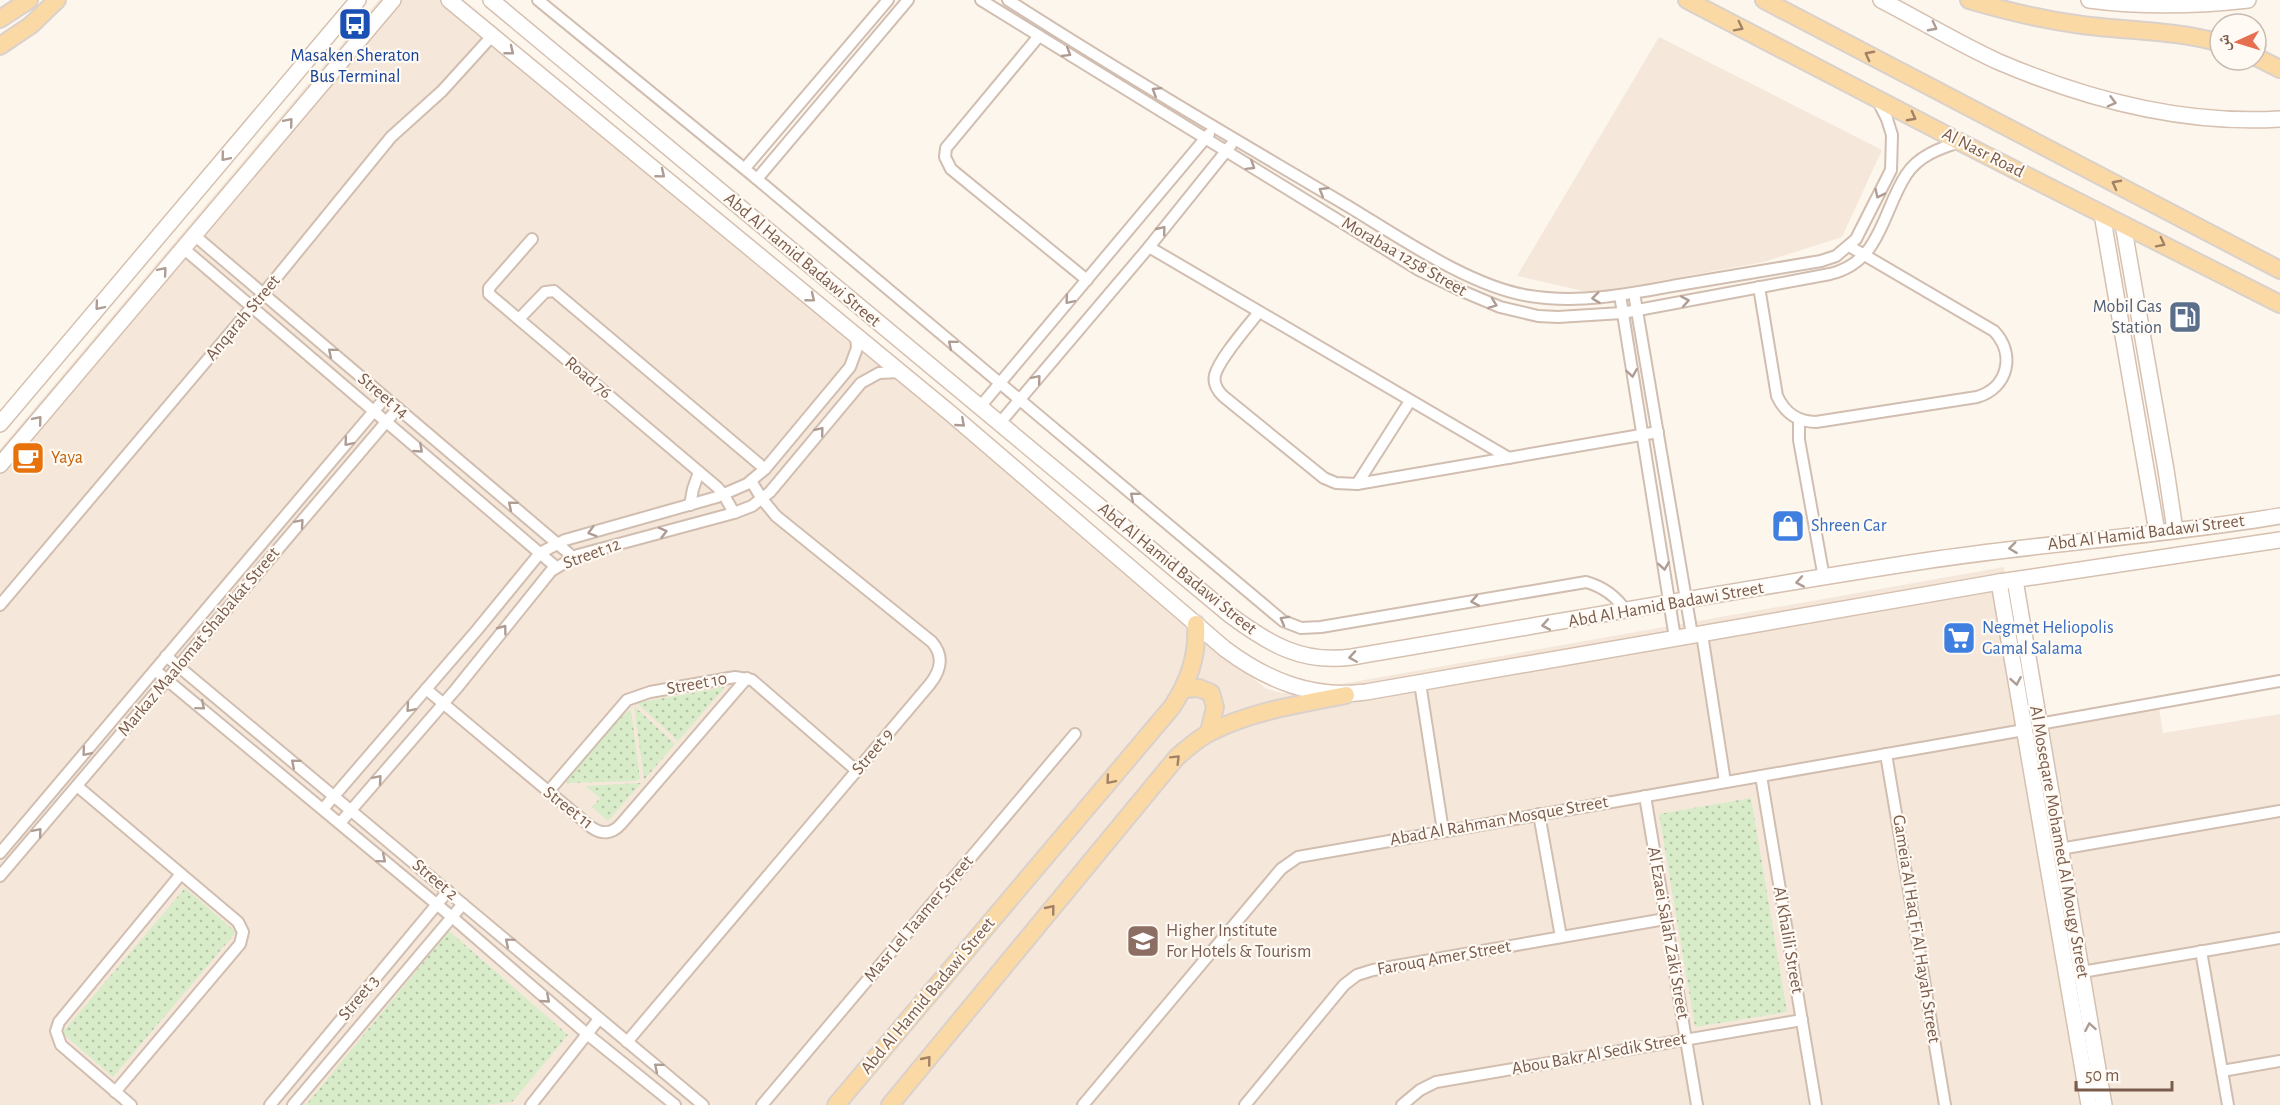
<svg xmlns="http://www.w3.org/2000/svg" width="2280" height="1105" viewBox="0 0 2280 1105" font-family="'Alegreya Sans','Noto Naskh Arabic',sans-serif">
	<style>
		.residential { fill: #f5e8da }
		.grass { fill: url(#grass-dots) }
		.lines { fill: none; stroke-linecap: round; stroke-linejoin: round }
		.street-casing { stroke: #d1beb0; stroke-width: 14 }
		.secondary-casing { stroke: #d6c0b0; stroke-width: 18 }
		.primary-casing { stroke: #dad1cd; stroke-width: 20 }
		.street { stroke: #fff; stroke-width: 10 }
		.secondary { stroke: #fff; stroke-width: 15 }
		.primary { stroke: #fbd9a5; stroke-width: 16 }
		.oneway { stroke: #a18267 }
		.oneway2 { stroke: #af9d94 }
		.labels { text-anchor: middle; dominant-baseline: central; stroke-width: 4.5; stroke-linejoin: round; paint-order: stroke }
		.transit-label { font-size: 18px; fill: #164399; stroke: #fffaf3 }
		.street-label { font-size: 18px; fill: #7a5c4d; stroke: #fffaf3 }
		.service-label { font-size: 18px; fill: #4e5e75; stroke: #fffaf3; text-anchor: end }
		.food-label { font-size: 18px; fill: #c56008; stroke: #fffaf3; text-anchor: start }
		.shop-label { font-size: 18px; fill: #366cbe; stroke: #fffaf3; text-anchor: start }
		.education-label { font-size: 18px; fill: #785e54; stroke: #fffaf3; text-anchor: start }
	</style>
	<defs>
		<pattern id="grass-dots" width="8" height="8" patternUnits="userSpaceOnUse" patternTransform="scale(1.5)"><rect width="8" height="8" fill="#d8ecc9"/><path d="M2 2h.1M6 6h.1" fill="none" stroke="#b4c2a5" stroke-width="1.8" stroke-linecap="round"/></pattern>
	</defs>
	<rect width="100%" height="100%" fill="#fdf6ec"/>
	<g class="residential">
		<path d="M 379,0 L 464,0 L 1242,656 L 1246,669 L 1255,680 L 1267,689 L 1282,693 L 1296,692 L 2004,567 L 2031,728 L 2159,707 L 2163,733 L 2280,714 L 2280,1105 L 0,1105 L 0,449 Z"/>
		<path d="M 1659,37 L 1882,150 L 1842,237 L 1764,262 L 1592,293 L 1517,276 Z"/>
	</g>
	<g class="grass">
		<path d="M 725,687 L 678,741 L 637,703 Z"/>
		<path d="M 634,706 L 675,744 L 644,780 Z"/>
		<path d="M 631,710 L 640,779 L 635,781 L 568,783 L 566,781 L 620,718 Z"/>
		<path d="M 641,783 L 608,821 L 592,807 L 600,798 L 585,786 Z"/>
		<path d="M 1751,798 L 1787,1012 L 1695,1027 L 1659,814 Z"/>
		<path d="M 185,888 L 236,932 L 113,1077 L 62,1033 Z"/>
		<path d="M 449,931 L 568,1035 L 512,1102 L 486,1105 L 306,1105 Z"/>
	</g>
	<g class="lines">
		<g class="street-casing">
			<g id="street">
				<path d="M 538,0 L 757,179 L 1283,621 L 1301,628 L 1321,627 L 1586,582 C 1604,587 1616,596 1626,611"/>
				<path d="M 981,0 L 1419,270 L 1462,291 L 1500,307 L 1538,316 L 1558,317 L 1622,313 L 1830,274 C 1881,262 1882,212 1906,175 C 1918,156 1940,148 1960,142"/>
				<path d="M 1008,0 C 1117,70 1229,136 1341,202 C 1395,234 1469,287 1530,296 C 1580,304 1629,294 1678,285 C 1726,277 1773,269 1821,261 L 1836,256 L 1856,239 L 1891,170 L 1892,135 L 1887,119 L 1877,99"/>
				<path d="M 1039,36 L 946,148 L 945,157 L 951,169 L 1087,280"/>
				<path d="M 745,168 L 888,0"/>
				<path d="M 757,179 L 908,0"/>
				<path d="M 194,235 L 573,557"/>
				<path d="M 532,239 L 489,288 L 489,294 L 717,487 L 724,495 L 734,513"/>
				<path d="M 1149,247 L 1509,458"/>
				<path d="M 183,248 L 556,567"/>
				<path d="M 1759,287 L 1777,396 C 1785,413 1797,422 1816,422 L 1977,397 C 2008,388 2016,354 1994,331 L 1849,246"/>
				<path d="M 1634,293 L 1692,635"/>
				<path d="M 1620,295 L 1675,638"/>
				<path d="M 1259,312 C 1248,326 1219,359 1215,375 C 1213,383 1218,391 1223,396 L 1324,478 L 1336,483 L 1357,484 L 1658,432"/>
				<path d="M 519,319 L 545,292 L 554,291 L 765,469"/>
				<path d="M 979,408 L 1209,134"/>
				<path d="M 1799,420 L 1799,440 L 1824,578"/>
				<path d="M 999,424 L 1149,247 L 1231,145"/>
				<path d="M 1357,484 L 1410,401"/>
				<path d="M 690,505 L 693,489 L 699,472"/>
				<path d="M 0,605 L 263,294 L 391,137 L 442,91 L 492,36"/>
				<path d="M 1702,634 L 1725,782"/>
				<path d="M 166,656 L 703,1105"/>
				<path d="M 155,670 L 452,917 L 587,1034 L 675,1105"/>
				<path d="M 1420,683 L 1443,831"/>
				<path d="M 426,689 L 591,827 C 602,835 612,834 621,824 L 747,678"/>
				<path d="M 2039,724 L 2280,681"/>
				<path d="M 1886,754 L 1945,1105"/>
				<path d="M 1761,776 L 1816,1105"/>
				<path d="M 77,786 L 238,922 L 243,932 L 240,944 L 115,1092"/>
				<path d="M 548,792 L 627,700 L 650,692 L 735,677 L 752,680 L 857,771"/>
				<path d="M 1645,796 L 1697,1105"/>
				<path d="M 323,809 L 477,630 L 540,553 L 565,540 L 717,497 L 747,484 L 765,469 L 850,367 L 857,348 L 856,335"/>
				<path d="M 1539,814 L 1561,937"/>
				<path d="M 340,823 L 456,689 L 551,571 L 578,555 L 734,513 L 752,506 L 770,492 L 861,383 L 879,373 L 900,372"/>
				<path d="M 2060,849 L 2280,811"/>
				<path d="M 0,853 L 385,398"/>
				<path d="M 0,876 L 398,408"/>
				<path d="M 2201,951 L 2228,1105"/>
				<path d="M 2076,973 L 2280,938"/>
				<path d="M 627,1042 L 930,684 C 941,670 944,656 932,642 L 776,516 L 762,499 L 751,481"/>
				<path d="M 2222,1071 L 2280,1061"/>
				<path d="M 131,1105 L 61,1045 L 56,1031 L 59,1022 L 181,874"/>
				<path d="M 270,1105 L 448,891"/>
				<path d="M 293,1105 L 463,904"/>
				<path d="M 531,1105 L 599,1019"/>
				<path d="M 762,1105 L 1075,734"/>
				<path d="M 1083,1105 L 1281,869 L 1298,857 L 2024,730"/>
				<path d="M 1245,1105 L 1344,985 L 1357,975 L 1373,970 L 1665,919"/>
				<path d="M 1402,1105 L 1420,1090 L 1436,1082 L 1802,1020"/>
			</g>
		</g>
		<g class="secondary-casing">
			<g id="secondary">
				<path d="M 449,0 L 950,413 L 1225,649 C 1268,681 1313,699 1366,692 L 1999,582 L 2280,540"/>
				<path d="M 491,0 L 1230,615 C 1269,644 1302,664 1352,657 C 1543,625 1733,590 1924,561 C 2042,543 2162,536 2280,516"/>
				<path d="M 1881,0 C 1920,20 1959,44 1999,62 C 2088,100 2182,125 2280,119"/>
				<path d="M 2089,0 C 2142,7 2195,6 2248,0"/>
				<path d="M 2102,214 L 2157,532"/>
				<path d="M 2123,224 L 2166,470 L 2175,530"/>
				<path d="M 0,424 L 358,0"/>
				<path d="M 0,465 L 393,0"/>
				<path d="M 2015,580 L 2104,1105"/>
				<path d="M 1999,582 L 2089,1105"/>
			</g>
		</g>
		<g class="primary-casing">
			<g id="primary">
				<path d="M 1687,0 L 1960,142 L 2280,304"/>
				<path d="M 1764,0 L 2280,270"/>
				<path d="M 1969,0 C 2006,11 2044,20 2082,25 C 2128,31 2175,30 2220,43"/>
				<path d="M 0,19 L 29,0"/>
				<path d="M 0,46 L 31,25 L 57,0"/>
				<path d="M 2256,57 L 2280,69"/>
				<path d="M 1184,689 L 1199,688 L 1211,693 L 1215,707 L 1209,732"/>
				<path d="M 836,1105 L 1172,707 C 1189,681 1198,656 1196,624"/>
				<path d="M 890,1105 L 1177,757 C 1188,748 1198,738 1211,732 C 1252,711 1301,704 1346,695"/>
			</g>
		</g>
		<use href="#street" class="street"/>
		<use href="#secondary" class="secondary"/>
		<use href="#primary" class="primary"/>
	</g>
	<defs><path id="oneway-chevron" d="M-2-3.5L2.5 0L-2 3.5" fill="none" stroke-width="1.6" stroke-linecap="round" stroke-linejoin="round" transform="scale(1.5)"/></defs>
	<g class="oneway">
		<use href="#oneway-chevron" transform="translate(1739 27) rotate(27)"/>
		<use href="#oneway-chevron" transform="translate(1869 55) rotate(-152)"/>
		<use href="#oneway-chevron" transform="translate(1912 117) rotate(28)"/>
		<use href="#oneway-chevron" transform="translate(2116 184) rotate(-152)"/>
		<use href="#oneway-chevron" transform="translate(2161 243) rotate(27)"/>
		<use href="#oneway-chevron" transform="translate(1176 759) rotate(-45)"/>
		<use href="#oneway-chevron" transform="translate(1110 780) rotate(130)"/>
		<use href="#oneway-chevron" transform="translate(1051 909) rotate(-51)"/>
		<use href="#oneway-chevron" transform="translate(927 1060) rotate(-51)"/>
	</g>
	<g class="oneway2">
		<use href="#oneway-chevron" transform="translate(1933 27) rotate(28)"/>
		<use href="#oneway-chevron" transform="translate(510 51) rotate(39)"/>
		<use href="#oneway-chevron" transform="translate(1067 53) rotate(31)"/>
		<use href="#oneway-chevron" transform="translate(1156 91) rotate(-148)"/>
		<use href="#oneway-chevron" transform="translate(2112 102) rotate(15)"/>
		<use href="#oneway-chevron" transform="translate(289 122) rotate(-50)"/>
		<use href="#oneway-chevron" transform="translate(225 157) rotate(130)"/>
		<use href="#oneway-chevron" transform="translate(1251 166) rotate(32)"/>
		<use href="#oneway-chevron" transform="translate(661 174) rotate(39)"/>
		<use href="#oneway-chevron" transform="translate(1323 191) rotate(-149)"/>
		<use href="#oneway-chevron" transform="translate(1879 194) rotate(116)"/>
		<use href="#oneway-chevron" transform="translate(1162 230) rotate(-51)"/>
		<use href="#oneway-chevron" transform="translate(163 271) rotate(-50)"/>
		<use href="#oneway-chevron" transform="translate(811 298) rotate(39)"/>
		<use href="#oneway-chevron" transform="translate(1596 298) rotate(173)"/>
		<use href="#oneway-chevron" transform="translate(1069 300) rotate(130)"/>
		<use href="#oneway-chevron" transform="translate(1685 301) rotate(-10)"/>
		<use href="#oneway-chevron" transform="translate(1493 304) rotate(20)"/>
		<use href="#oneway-chevron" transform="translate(99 306) rotate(130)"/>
		<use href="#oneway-chevron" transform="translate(952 344) rotate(-140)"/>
		<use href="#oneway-chevron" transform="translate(332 352) rotate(-140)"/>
		<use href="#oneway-chevron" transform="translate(1632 373) rotate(81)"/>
		<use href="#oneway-chevron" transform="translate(1037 379) rotate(-50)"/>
		<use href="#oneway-chevron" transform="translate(38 420) rotate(-50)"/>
		<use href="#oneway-chevron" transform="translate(961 423) rotate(41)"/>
		<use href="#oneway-chevron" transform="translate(820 431) rotate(-51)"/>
		<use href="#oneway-chevron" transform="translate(348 442) rotate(130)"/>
		<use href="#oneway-chevron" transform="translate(419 449) rotate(41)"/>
		<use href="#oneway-chevron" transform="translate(1134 496) rotate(-140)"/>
		<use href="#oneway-chevron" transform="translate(512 505) rotate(-140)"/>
		<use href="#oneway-chevron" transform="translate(300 523) rotate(-49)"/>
		<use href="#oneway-chevron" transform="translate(592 532) rotate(164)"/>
		<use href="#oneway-chevron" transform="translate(663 532) rotate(-15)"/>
		<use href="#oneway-chevron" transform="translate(2013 548) rotate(173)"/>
		<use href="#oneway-chevron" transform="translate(1664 566) rotate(81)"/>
		<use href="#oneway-chevron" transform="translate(1800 582) rotate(170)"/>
		<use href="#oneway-chevron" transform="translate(1475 601) rotate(170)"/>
		<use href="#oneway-chevron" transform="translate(1284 620) rotate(-151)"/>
		<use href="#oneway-chevron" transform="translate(1546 625) rotate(170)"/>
		<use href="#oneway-chevron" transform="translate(503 629) rotate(-53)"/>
		<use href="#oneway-chevron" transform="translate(1353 657) rotate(171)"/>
		<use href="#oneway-chevron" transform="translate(2016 681) rotate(80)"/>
		<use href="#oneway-chevron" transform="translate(201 706) rotate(40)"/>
		<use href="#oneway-chevron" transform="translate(410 708) rotate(131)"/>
		<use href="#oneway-chevron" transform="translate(86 752) rotate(130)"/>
		<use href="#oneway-chevron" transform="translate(295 763) rotate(-140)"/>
		<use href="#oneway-chevron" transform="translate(378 779) rotate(-49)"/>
		<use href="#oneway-chevron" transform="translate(38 832) rotate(-50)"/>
		<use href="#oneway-chevron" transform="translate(382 859) rotate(40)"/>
		<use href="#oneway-chevron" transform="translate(509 942) rotate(-140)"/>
		<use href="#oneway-chevron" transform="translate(546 999) rotate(41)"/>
		<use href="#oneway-chevron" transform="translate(2090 1027) rotate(-100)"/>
		<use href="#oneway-chevron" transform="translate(658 1067) rotate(-140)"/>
	</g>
	<defs>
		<g id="bus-square" transform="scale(1.725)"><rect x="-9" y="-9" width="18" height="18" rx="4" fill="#1a4fb4" stroke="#fffaf3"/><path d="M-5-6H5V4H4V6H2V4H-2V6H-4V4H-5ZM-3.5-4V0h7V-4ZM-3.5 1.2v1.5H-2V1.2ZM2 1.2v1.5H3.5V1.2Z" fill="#fff"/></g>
		<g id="fuel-square" transform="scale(1.725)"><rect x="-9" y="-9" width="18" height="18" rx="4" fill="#5c6f8a" stroke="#fffaf3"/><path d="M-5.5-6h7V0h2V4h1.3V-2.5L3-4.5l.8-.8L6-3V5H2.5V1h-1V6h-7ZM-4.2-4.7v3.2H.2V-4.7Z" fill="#fff"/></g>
		<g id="cafe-square" transform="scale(1.725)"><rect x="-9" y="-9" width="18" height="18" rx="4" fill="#e8710a" stroke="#fffaf3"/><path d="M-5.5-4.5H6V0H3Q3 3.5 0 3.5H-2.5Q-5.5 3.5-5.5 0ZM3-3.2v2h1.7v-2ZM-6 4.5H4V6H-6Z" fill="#fff"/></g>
		<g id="shop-square" transform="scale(1.725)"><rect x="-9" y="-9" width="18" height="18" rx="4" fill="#3f7fe0" stroke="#fffaf3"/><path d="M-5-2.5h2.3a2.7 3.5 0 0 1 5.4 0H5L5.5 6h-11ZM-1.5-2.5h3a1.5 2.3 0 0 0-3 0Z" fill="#fff"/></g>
		<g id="supermarket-square" transform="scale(1.725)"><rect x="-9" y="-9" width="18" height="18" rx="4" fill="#3f7fe0" stroke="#fffaf3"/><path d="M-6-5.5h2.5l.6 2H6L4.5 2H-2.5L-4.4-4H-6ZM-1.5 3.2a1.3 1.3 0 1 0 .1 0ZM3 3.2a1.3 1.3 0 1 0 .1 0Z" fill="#fff"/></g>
		<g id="university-square" transform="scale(1.725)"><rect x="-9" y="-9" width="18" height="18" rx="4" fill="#8d6e63" stroke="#fffaf3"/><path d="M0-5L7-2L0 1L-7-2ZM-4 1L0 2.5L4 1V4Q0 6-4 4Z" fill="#fff"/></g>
	</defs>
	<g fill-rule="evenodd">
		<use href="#bus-square" x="355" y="24"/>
		<use href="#fuel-square" x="2185" y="317"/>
		<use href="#cafe-square" x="28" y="458"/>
		<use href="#shop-square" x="1788" y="526"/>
		<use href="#supermarket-square" x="1959" y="638"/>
		<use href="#university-square" x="1143" y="941"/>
	</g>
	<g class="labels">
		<g class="transit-label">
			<text x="355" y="56">Masaken Sheraton<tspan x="355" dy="21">Bus Terminal</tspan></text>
		</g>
		<g class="street-label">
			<text transform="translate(1983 153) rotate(27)">Al Nasr Road</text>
			<text transform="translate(1404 257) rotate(30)">Morabaa 1258 Street</text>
			<text transform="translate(802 260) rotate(40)">Abd Al Hamid Badawi Street</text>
			<text transform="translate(243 318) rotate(-50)">Anqarah Street</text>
			<text transform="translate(588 378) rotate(40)">Road 76</text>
			<text transform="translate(383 396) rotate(40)">Street 14</text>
			<text transform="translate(2146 533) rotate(-7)">Abd Al Hamid Badawi Street</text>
			<text transform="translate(592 554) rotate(-20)">Street 12</text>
			<text transform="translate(1177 569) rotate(39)">Abd Al Hamid Badawi Street</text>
			<text transform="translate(1666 605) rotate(-10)">Abd Al Hamid Badawi Street</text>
			<text transform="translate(199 642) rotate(-50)">Markaz Maalomat Shabakat Street</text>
			<text transform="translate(697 684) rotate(-10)">Street 10</text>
			<text transform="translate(873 752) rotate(-50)">Street 9</text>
			<text transform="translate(568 808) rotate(38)">Street 11</text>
			<text transform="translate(1499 821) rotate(-10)">Abad Al Rahman Mosque Street</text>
			<text transform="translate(2059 842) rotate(80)">Al Moseqare Mohamed Al Mougy Street</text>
			<text transform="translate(435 880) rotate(40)">Street 2</text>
			<text transform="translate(919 919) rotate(-50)">Masr Lel Taamer Street</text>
			<text transform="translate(1916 929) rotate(81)">Gameia Al Haq Fi Al Hayah Street</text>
			<text transform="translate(1668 933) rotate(80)">Al Ezaei Salah Zaki Street</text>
			<text transform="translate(1788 940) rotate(80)">Al Khalili Street</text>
			<text transform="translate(1444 958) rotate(-10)">Farouq Amer Street</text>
			<text transform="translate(928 996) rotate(-50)">Abd Al Hamid Badawi Street</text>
			<text transform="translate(359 998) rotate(-50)">Street 3</text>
			<text transform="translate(1599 1054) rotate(-10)">Abou Bakr Al Sedik Street</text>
		</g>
		<g class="service-label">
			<text x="2162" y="307">Mobil Gas<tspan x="2162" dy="21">Station</tspan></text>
		</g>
		<g class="food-label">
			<text x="51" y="458">Yaya</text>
		</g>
		<g class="shop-label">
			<text x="1811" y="526">Shreen Car</text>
			<text x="1982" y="628">Negmet Heliopolis<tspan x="1982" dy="21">Gamal Salama</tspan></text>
		</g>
		<g class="education-label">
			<text x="1166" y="931">Higher Institute<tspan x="1166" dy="21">For Hotels &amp; Tourism</tspan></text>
		</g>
	</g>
	<g transform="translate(2238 42) rotate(266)"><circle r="28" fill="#fffaf3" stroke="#cabbb1" stroke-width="1.5"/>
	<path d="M0-4.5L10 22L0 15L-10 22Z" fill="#e76f51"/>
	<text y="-9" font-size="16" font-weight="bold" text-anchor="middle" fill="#7a5c4d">ش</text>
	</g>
	<path d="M2076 1081v9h96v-9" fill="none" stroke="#7a5c4d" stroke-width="3"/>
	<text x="2085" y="1081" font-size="18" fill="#7a5c4d" stroke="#fffaf3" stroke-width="4.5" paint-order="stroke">50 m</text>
</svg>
